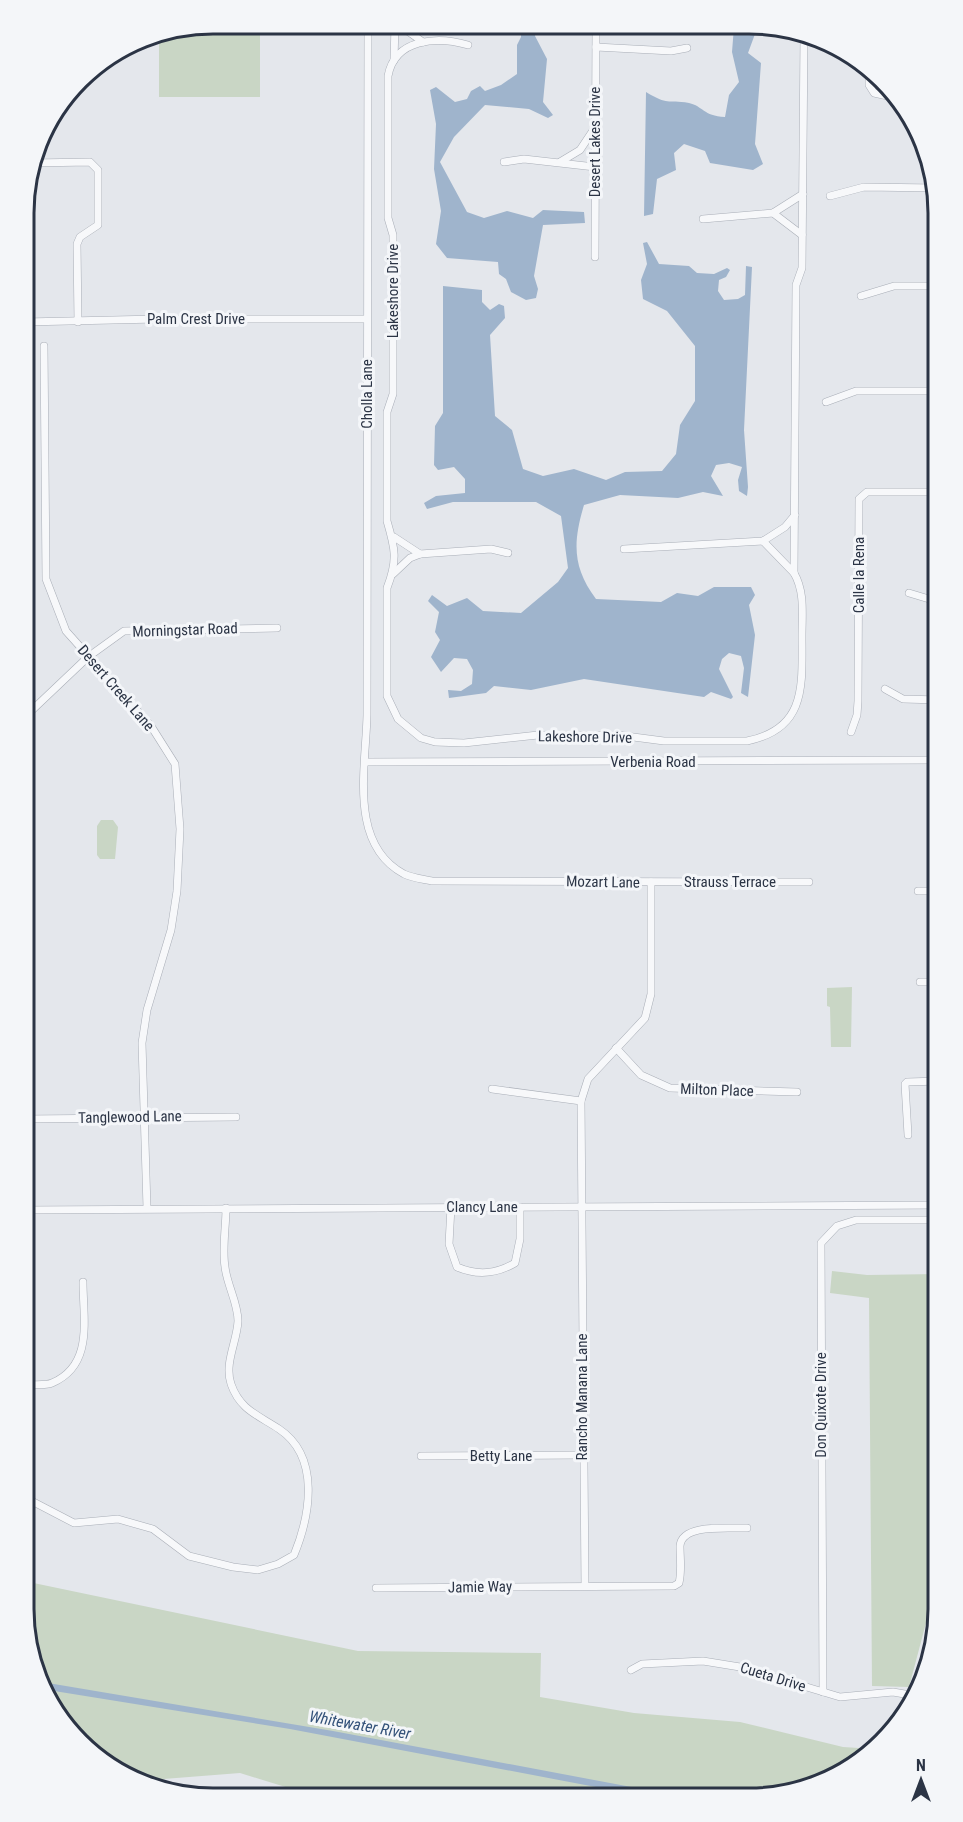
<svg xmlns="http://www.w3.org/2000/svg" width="963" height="1822" viewBox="0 0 963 1822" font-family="'Roboto Condensed',sans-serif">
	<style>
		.green { fill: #c9d6c5 }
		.water { fill: #9fb4cc }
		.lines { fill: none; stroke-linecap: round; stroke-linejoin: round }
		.street-casing { stroke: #a9aeb7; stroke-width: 8 }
		.street { stroke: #f7f8fa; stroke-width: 7 }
		.labels { text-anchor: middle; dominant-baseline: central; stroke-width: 6; stroke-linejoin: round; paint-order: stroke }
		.street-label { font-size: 15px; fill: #2b3445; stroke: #f4f6f9 }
		.water-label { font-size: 16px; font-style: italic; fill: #34527a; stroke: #f4f6f9 }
		.rim { fill: none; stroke: #2b3445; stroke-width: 3 }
	</style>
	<rect width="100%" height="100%" fill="#e4e7ec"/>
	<g class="green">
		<path d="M 213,24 L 260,24 L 260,97 L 159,97 L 159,35 Z"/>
		<path d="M 101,820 L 113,820 L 118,827 L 115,859 L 100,859 L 97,855 L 97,826 Z"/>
		<path d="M 852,987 L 851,1047 L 831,1047 L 830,1007 L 827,1006 L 827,988 Z"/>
		<path d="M 832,1271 L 867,1275 L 939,1274 L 939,1574 L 909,1687 L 872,1686 L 869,1298 L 830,1293 Z"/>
		<path d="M 24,1581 L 358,1651 L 541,1653 L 540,1697 L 634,1713 L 740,1722 L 843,1747 L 874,1749 C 833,1786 802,1789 750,1798 L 318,1797 L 240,1773 L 138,1781 L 130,1779 L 89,1751 L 34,1669 L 24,1609 Z"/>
	</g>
	<g class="water">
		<path d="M 521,26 L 536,26 L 535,36 L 547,59 L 543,102 L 553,115 L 548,118 L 529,109 L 485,105 L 454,137 L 440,162 L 467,212 L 484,218 L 507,211 L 533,218 L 543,210 L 584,212 L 585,223 L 543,225 L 534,276 L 538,289 L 536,298 L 526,300 L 511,292 L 506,279 L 499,274 L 498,262 L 447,258 L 436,244 L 441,211 L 434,169 L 436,124 L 430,90 L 436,87 L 455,102 L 467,99 L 471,91 L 480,86 L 485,91 L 501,85 L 517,74 L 517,45 L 521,37 Z"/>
		<path d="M 734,27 L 753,27 L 755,34 L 748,53 L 761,63 L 755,144 L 763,164 L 753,170 L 710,163 L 705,151 L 684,144 L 674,153 L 676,170 L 657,179 L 653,214 L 644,216 L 646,92 C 669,106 666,99 689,103 C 703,106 703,116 725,117 L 729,95 L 739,82 L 732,52 Z"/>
		<path d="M 647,242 L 659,264 L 689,266 L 697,273 L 714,274 L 727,268 L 730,270 L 726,277 L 719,280 L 718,291 L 724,300 L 738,299 L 745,295 L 746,266 L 752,267 L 744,430 L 748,487 L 747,496 L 739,491 L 738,480 L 742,467 L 729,463 L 716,465 L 711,476 L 723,496 L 703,492 L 678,498 L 620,495 L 584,505 C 573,542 572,567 596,599 L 661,602 L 677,593 L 698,596 L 714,587 L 751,587 L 755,595 L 749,605 L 755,635 L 748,697 L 741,693 L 744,668 L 741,656 L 729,653 L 722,659 L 719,669 L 733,697 L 731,699 L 711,692 L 704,697 L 584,679 L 531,690 L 494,686 L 486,693 L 449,698 L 448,690 L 461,691 L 472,684 L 473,670 L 467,659 L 454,658 L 441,672 L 431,657 L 440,640 L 435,632 L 439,612 L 428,601 L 432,595 L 447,606 L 467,598 L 483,611 L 521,613 L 558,582 L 568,568 L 561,516 L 536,502 L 453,502 L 427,509 L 424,503 L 436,496 L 465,493 L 465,479 L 454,467 L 438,470 L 434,465 L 435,426 L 443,413 L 443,286 L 482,290 L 482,302 L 490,310 L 499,304 L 504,306 L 505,318 L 490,335 L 495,416 L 512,430 L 523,469 L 543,476 L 574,469 L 606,480 L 625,472 L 662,471 L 676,454 L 680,425 L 695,401 L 695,346 L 667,311 L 643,299 L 641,280 L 647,264 L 643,243 Z"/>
		<path d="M 42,1682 L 333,1731 L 690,1798 L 664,1798 L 617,1791 L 290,1729 L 48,1690 Z"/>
	</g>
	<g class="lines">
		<g class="street-casing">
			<g id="street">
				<path d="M 368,25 L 367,715 C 366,767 348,844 404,874 C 412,878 423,879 432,881 L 809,882"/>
				<path d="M 399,25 L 423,42"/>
				<path d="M 468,45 C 438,36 395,38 388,76 L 388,218 L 393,235 L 393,394 L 387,412 L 387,521 C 395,548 398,560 387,588 L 387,696 L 398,719 L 421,738 L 435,742 L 464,743 L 538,735 L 618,735 L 664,741 L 747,741 C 807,729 802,685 802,636 C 802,614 805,592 794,573 L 796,285 L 802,268 L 804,36"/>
				<path d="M 596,47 L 671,51 L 687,48"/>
				<path d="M 394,60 L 395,25"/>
				<path d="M 869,68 L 869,85 L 874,93 L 892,97"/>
				<path d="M 504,162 L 524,159 L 595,167"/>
				<path d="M 560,162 L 580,150 L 594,129"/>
				<path d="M 33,163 L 90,162 L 98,170 L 98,225 L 80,237 L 77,244 L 78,322"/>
				<path d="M 830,196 L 864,187 L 935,188"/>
				<path d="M 773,213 L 802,235"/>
				<path d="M 703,219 L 773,213 L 803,194"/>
				<path d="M 595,257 L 596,26"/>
				<path d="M 861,296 L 894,286 L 939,286"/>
				<path d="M 25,322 L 157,319 L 367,319"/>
				<path d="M 44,346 L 46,579 L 66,631 L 151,726 L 175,764 L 180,829 L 177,891 L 171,930 L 147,1010 L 142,1043 L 147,1208"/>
				<path d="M 826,402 L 856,391 L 939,391"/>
				<path d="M 394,537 L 420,554"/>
				<path d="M 763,541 L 794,573"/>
				<path d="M 624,549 L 763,541 L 785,527 L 795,515"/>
				<path d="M 393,574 L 410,558 L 420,554 L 491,549 L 508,553"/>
				<path d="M 909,593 L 939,602"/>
				<path d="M 885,689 L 903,699 L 939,700"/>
				<path d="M 25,726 L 29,713 L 88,657 L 124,631 L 277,628"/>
				<path d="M 851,732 L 857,715 L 858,701 L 859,499 L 867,492 L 939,492"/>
				<path d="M 366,762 L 939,760"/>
				<path d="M 918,891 L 939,891"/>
				<path d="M 920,982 L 939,982"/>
				<path d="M 616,1048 L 641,1075 L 670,1088 L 797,1092"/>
				<path d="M 492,1089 L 581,1101"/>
				<path d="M 25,1119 L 236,1117"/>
				<path d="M 908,1135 L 905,1084 L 907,1082 L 939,1081"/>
				<path d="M 451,1207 L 449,1244 L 457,1267 C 478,1276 496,1274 515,1263 L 520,1239 L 520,1207"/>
				<path d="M 24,1210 L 939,1205"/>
				<path d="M 24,1385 C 33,1384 45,1386 52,1383 C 94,1365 83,1319 83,1282"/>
				<path d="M 421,1456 L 581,1455"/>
				<path d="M 24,1497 L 74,1523 L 118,1519 L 153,1529 L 189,1556 L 233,1567 L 258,1570 L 278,1564 L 294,1555 C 310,1516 321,1457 279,1429 C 258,1415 240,1410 231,1384 C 224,1363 237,1342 238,1321 C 238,1303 227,1285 225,1267 C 222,1248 226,1227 226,1208"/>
				<path d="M 585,1586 L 581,1101 L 588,1079 L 645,1018 L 651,994 L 651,882"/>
				<path d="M 376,1588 L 674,1586 L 679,1583 C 682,1571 680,1558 680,1546 C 682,1523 729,1529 747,1528"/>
				<path d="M 631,1670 L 642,1664 L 703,1661 L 740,1667 L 840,1697 L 893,1692 L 916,1696"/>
				<path d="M 823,1692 L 821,1243 L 837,1226 L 856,1220 L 939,1220"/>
				<path d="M 167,1790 L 170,1789"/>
			</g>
		</g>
		<use href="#street" class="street"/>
	</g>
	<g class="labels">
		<g class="street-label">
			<text transform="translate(595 142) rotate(-90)">Desert Lakes Drive</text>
			<text transform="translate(393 291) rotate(-90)">Lakeshore Drive</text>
			<text x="196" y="319">Palm Crest Drive</text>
			<text transform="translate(367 394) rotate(-90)">Cholla Lane</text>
			<text transform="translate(859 575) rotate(-90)">Calle la Rena</text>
			<text transform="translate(185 630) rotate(-2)">Morningstar Road</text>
			<text transform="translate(116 688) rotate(49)">Desert Creek Lane</text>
			<text transform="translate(585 737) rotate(1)">Lakeshore Drive</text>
			<text x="653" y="762">Verbenia Road</text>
			<text transform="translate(603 882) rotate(1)">Mozart Lane</text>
			<text x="730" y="882">Strauss Terrace</text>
			<text transform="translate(717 1090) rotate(2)">Milton Place</text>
			<text transform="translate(130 1117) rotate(-1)">Tanglewood Lane</text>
			<text x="482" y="1207">Clancy Lane</text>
			<text transform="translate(582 1397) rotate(-90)">Rancho Manana Lane</text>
			<text transform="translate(821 1405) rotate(-90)">Don Quixote Drive</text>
			<text x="501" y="1456">Betty Lane</text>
			<text transform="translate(480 1587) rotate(-1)">Jamie Way</text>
			<text transform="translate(773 1677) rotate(17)">Cueta Drive</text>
		</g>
		<g class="water-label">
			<text transform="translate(360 1725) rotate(10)">Whitewater River</text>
		</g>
	</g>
	<path d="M0 0H963V1822H0ZM213 34H749A179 179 0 0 1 928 213V1609A179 179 0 0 1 749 1788H213A179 179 0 0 1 34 1609V213A179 179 0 0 1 213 34Z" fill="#f4f6f9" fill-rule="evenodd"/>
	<path class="rim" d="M213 34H749A179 179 0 0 1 928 213V1609A179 179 0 0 1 749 1788H213A179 179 0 0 1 34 1609V213A179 179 0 0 1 213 34Z"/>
	<g transform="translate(921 1780)" stroke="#f4f6f9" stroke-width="4.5" paint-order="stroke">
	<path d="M0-4.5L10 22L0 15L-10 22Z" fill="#2b3445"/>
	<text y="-9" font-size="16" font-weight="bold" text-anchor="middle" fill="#2b3445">N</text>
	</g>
</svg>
